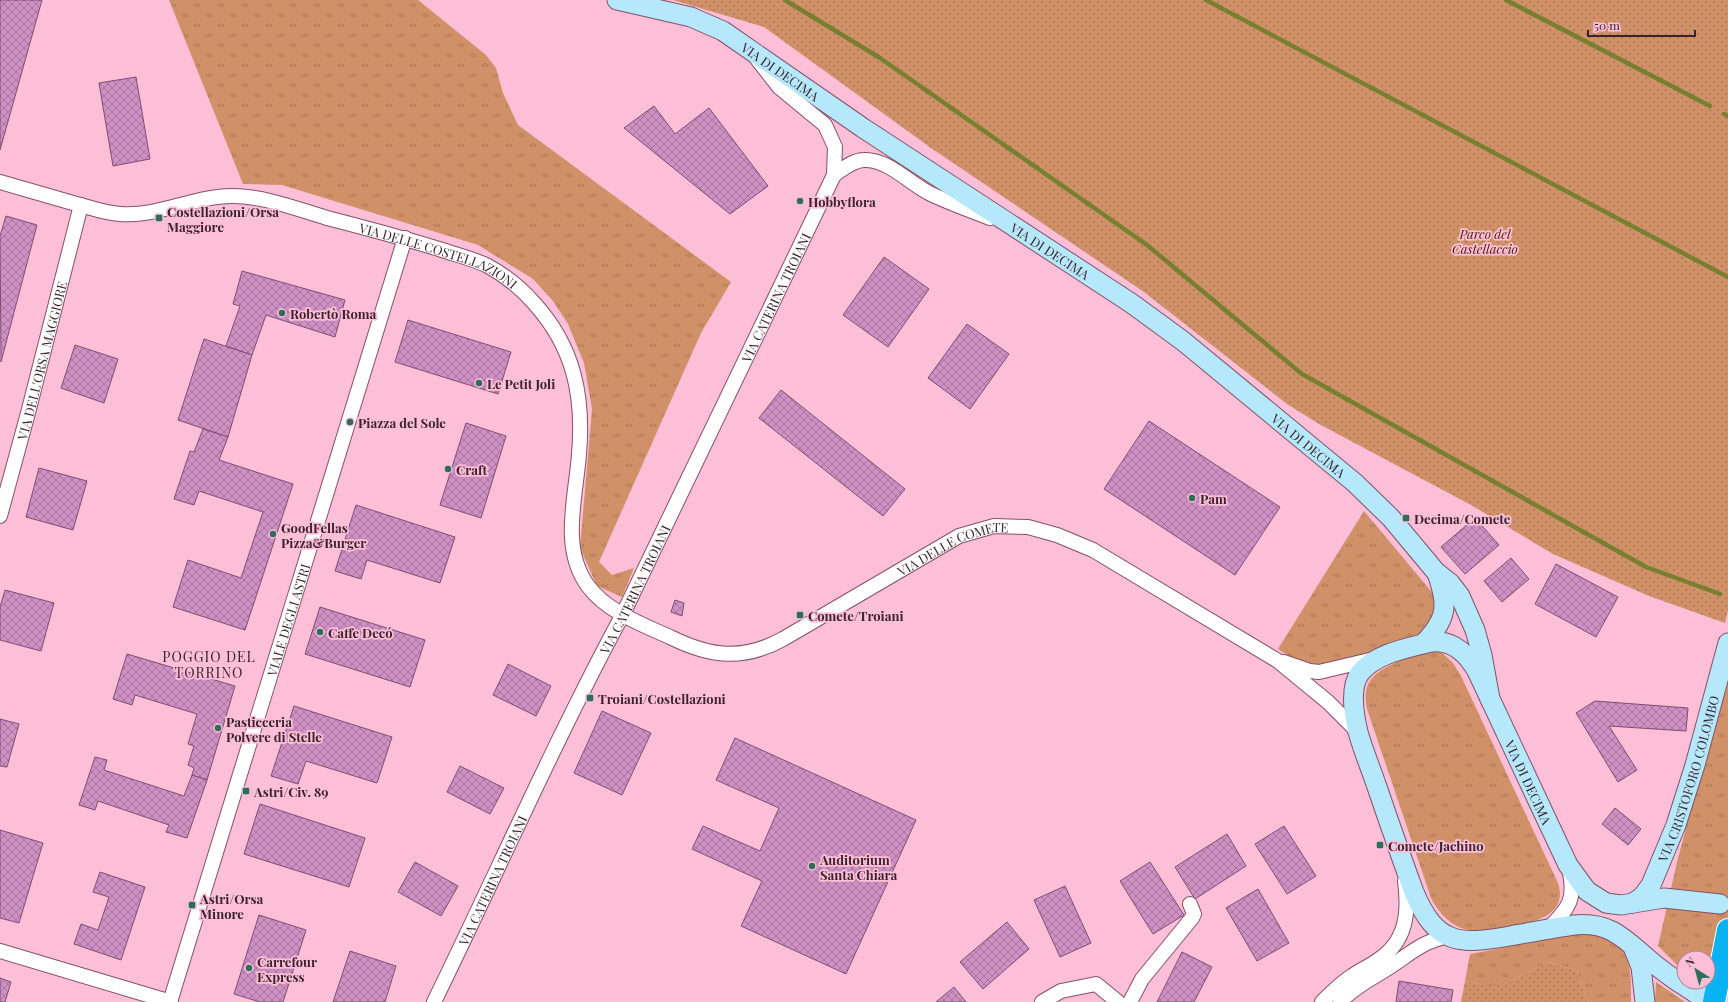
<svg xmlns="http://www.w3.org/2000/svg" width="1728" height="1002" viewBox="0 0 1728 1002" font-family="'Playfair Display',serif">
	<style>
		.grass { fill: url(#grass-tufts) }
		.park { fill: url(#park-dots) }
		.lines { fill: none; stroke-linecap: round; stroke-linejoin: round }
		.stream { stroke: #787f31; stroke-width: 4.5 }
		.building { fill: url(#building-cross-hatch); stroke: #7a4f72 }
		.street-casing { stroke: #855066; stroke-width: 16 }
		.secondary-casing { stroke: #855066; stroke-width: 21 }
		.highway-casing { stroke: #fff; stroke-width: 24 }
		.street { stroke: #fff; stroke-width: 14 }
		.secondary { stroke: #b5e8fb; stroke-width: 19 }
		.highway { stroke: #09b2f2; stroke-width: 22 }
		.poi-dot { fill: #2c6d5c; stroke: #fcbfd7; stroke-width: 1.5 }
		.labels { text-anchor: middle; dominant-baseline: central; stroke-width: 3.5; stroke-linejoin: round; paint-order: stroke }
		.street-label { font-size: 13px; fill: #3a232d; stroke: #fcbfd7 }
		.poi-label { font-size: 13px; font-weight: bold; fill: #3a232d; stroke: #fcbfd7; text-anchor: start }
		.park-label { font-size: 13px; font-style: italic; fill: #4a1f00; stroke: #fcbfd7 }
		.neighbourhood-label { font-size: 14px; letter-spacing: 1px; fill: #3a232d; stroke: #fcbfd7 }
	</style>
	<defs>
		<pattern id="grass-tufts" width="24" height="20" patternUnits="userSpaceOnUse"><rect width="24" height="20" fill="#d09168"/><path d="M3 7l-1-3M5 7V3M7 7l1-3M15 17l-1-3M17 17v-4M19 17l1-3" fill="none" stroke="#aa7656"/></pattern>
		<pattern id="park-dots" width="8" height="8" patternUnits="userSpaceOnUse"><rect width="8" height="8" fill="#d09168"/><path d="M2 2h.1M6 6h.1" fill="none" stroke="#aa7656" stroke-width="1.8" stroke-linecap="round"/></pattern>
		<pattern id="building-cross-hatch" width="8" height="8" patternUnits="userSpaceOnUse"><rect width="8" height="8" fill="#cf90c3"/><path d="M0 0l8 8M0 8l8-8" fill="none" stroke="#a9759f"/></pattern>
	</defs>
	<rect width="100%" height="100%" fill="#fcbfd7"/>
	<g class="grass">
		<path d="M 169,0 L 418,0 L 486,55 L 496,68 L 503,93 L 518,125 L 731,282 L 701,333 L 599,562 L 612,575 L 634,568 L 622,597 L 597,586 L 580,548 L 592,409 L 584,363 L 568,324 L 553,301 L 533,279 L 478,245 L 282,185 L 243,184 Z"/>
		<path d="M 1364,511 L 1436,597 C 1436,606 1438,619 1430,626 C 1410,645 1329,670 1302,663 C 1294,661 1285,653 1278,649 Z"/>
		<path d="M 1440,651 L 1453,663 L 1461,676 L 1558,883 C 1568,915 1535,922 1513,926 C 1496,930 1478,934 1461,928 C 1448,923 1437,910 1431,898 L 1367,709 C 1361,680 1376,671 1400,661 C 1414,656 1425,652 1440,651 Z"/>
		<path d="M 1728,670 L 1728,980 L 1725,996 L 1701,982 L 1708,982 L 1708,958 L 1684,958 L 1684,972 L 1658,946 L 1677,862 Z"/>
		<path d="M 1575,934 C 1583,934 1596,931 1603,935 C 1633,949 1631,974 1631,1002 L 1588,1002 L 1576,970 L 1548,962 L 1503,985 L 1484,985 L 1465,981 L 1470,954 Z"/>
		<path d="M 1656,982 L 1685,1002 L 1655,1002 Z"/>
	</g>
	<g class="park">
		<path d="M 673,0 L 1728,0 L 1728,610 L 1725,623 L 1649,596 L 1553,554 L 1471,505 L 1319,424 L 1287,404 L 1144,292 L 931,148 L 764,27 Z"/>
		<path d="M 1548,962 L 1576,970 L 1588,1002 L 1461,1002 L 1465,981 L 1484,985 L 1503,985 Z"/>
	</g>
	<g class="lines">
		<g class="stream">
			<path d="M 785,0 L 880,58 L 1147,245 L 1302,374 L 1646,567 L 1720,594"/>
			<path d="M 1206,0 L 1728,277"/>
			<path d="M 1506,0 L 1710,106"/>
			<path d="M 1724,114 L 1728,116"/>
		</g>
	</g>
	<g class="building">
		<path d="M 0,0 L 42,0 L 0,150 Z"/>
		<path d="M 136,77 L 150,159 L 113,166 L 99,83 Z"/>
		<path d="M 654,106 L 675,134 L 709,108 L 768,186 L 730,214 L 624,128 Z"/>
		<path d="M 6,216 L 37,225 L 1,362 L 0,236 Z"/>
		<path d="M 884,257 L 929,289 L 888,347 L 843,315 Z"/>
		<path d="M 242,271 L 345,300 L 335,337 L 266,315 L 252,355 L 226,346 L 240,306 L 233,304 Z"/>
		<path d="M 408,320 L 511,352 L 498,394 L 395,362 Z"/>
		<path d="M 967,324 L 1009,354 L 970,409 L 928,378 Z"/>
		<path d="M 204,339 L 252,355 L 228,437 L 178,420 Z"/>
		<path d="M 75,345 L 118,359 L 104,403 L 61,388 Z"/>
		<path d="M 781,390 L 905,489 L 883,516 L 759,418 Z"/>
		<path d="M 1149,421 L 1280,507 L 1235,575 L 1104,489 Z"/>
		<path d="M 466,423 L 506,436 L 481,518 L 440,505 Z"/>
		<path d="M 203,429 L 228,437 L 219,460 L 293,484 L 245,630 L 173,607 L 188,560 L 241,578 L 263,512 L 199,491 L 194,505 L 174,499 L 190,451 L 194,452 Z"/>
		<path d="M 39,468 L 87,481 L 73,530 L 26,517 Z"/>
		<path d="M 356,505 L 455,537 L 440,583 L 367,560 L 361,579 L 335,571 Z"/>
		<path d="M 1475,518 L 1499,545 L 1465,574 L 1441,547 Z"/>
		<path d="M 1511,558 L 1529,579 L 1502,602 L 1484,581 Z"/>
		<path d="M 1556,564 L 1618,597 L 1596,637 L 1535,604 Z"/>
		<path d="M 5,590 L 54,603 L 41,651 L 0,640 L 0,607 Z"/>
		<path d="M 675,600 L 684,603 L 682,616 L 671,612 Z"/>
		<path d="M 320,607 L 425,640 L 410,687 L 305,654 Z"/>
		<path d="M 127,654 L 235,686 L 207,780 L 192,775 L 194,768 L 188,765 L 194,746 L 188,744 L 197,714 L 135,695 L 132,705 L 113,699 Z"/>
		<path d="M 508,664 L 551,686 L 536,716 L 493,695 Z"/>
		<path d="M 1595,701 L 1688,708 L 1686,731 L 1609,726 L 1637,770 L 1618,782 L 1576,713 Z"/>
		<path d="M 294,706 L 392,737 L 377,783 L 306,761 L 298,784 L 271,776 Z"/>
		<path d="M 602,711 L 651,733 L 622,795 L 574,773 Z"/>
		<path d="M 0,719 L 19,724 L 7,767 L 0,766 Z"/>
		<path d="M 735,738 L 916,820 L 846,974 L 741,926 L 762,881 L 692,849 L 703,826 L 760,851 L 779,808 L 716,780 Z"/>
		<path d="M 95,757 L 107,760 L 104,770 L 184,796 L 192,775 L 207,780 L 187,838 L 166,832 L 169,825 L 98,801 L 95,810 L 79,805 Z"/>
		<path d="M 460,766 L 504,788 L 490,814 L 447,792 Z"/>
		<path d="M 260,804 L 365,838 L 349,887 L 244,854 Z"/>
		<path d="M 1615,808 L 1641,829 L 1628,845 L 1602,824 Z"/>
		<path d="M 1284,826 L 1316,876 L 1287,894 L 1255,844 Z"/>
		<path d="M 0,830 L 43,843 L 19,923 L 0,918 Z"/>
		<path d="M 1227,834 L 1246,866 L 1195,899 L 1175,867 Z"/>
		<path d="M 415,862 L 458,886 L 441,916 L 398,892 Z"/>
		<path d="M 1150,862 L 1184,915 L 1153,934 L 1120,881 Z"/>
		<path d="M 100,872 L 145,887 L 121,960 L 74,944 L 81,924 L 98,930 L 109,897 L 93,892 Z"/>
		<path d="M 1065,886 L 1091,943 L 1060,957 L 1034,900 Z"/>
		<path d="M 1258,889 L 1289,943 L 1257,961 L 1226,908 Z"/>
		<path d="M 259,915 L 306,930 L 283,1002 L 260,1002 L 234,994 Z"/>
		<path d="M 1007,922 L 1029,949 L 983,989 L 960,962 Z"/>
		<path d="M 350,951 L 396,966 L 385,1002 L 333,1002 Z"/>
		<path d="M 1182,952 L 1212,967 L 1194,1002 L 1157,1002 Z"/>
		<path d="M 0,978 L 11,982 L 5,1002 L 0,1002 Z"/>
		<path d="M 1399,981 L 1453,990 L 1451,1002 L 1396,1002 Z"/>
		<path d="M 954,987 L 966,1002 L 936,1002 Z"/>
	</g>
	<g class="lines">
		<g class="street-casing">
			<g id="street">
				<path d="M 834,175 C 843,169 853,160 864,160 C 888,159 909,183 929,193 C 949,203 970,210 990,218"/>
				<path id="s1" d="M 0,182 C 24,189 49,196 73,203 C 89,207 104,213 120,214 C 159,217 194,196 232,196 C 264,196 297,209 327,218 C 366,228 404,238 442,250 C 457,255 474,259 488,266 C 506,276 521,288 534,303 C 574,347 584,396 579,454 C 576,497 560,548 588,586 C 606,611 643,625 670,637 C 710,657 743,661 783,639 L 959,536 L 994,526 L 1028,527 L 1057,535 L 1093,550 L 1278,661 L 1328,702 L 1358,732"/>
				<path id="s2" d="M 0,516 L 28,413 L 81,205"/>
				<path d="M 1284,662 L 1310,671 L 1319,672 L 1374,659"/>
				<path d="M 1548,929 C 1570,907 1576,899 1569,868"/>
				<path d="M 0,951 L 171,1002"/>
				<path id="s3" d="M 170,1002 L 405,238"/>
				<path id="s4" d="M 434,1002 C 497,873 555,740 623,614 L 834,175 L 835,147 L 825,125 L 779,87 L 757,59"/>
				<path d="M 1042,1002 L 1061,991 L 1096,984 L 1118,1002"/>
				<path d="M 1130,1002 L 1142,979 L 1192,918 L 1194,914 L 1190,904"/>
				<path d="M 1322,1002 C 1331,993 1341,983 1352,976 C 1360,970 1370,966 1378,960 C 1407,941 1409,912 1405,881"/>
				<path d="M 1340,1002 C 1354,987 1371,979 1388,968 C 1412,953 1419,943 1448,936"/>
			</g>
		</g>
		<g class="secondary-casing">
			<g id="secondary">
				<path id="s5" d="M 617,0 L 691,17 L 723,31 L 863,128 L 1131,303 L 1183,341 L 1355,483 L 1391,518 L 1436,572 L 1450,583 L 1460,596 L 1475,630 L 1482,655 L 1490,699"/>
				<path d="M 1424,643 C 1448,618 1448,605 1437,573"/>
				<path id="s6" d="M 1633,903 L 1642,897 L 1651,885 L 1676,825 L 1695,765 L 1728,643"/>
				<path d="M 1633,947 L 1641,967 L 1645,1002"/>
				<path id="s7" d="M 1702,997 C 1685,987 1669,976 1654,964 C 1627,942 1613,921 1574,925 C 1553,928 1532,932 1510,936 C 1459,945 1436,945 1414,892 C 1401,857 1389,822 1377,787 C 1371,769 1363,750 1358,732 C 1354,715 1349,688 1360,673 C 1374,655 1403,649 1423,644 C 1447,636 1465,650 1477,671 L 1568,865 L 1587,891 L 1606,903 L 1621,905 L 1664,898 L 1720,904"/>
			</g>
		</g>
		<g class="highway-casing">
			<path id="highway" d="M 1714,1002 L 1728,930"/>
		</g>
		<use href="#street" class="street"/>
		<use href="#secondary" class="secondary"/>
		<use href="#highway" class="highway"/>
	</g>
	<g class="poi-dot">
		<circle cx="800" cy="201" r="4"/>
		<rect x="155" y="214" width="8" height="8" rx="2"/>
		<circle cx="282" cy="313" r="4"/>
		<circle cx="479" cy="383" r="4"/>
		<circle cx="350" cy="422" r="4"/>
		<circle cx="448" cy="469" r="4"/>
		<circle cx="1192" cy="498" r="4"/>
		<rect x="1402" y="514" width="8" height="8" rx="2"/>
		<circle cx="273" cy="534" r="4"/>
		<rect x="796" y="611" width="8" height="8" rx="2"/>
		<circle cx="320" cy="632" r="4"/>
		<rect x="586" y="694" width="8" height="8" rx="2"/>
		<circle cx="218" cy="728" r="4"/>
		<rect x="242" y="787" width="8" height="8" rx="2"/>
		<rect x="1376" y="841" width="8" height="8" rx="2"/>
		<circle cx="812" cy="866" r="4"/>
		<rect x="188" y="901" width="8" height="8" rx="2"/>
		<circle cx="249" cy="968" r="4"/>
	</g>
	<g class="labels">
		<g class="street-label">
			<text stroke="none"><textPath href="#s5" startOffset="181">VIA DI DECIMA</textPath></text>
			<text stroke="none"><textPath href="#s5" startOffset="505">VIA DI DECIMA</textPath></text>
			<text stroke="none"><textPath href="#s1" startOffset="454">VIA DELLE COSTELLAZIONI</textPath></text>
			<text stroke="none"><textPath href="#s4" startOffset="783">VIA CATERINA TROIANI</textPath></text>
			<text stroke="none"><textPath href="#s2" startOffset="161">VIA DELL'ORSA MAGGIORE</textPath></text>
			<text stroke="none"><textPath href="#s5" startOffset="829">VIA DI DECIMA</textPath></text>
			<text stroke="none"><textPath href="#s1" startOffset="1272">VIA DELLE COMETE</textPath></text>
			<text stroke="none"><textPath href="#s4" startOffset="459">VIA CATERINA TROIANI</textPath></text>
			<text stroke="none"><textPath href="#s3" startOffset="400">VIALE DEGLI ASTRI</textPath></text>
			<text stroke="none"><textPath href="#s6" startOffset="139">VIA CRISTOFORO COLOMBO</textPath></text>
			<text stroke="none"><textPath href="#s7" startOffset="825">VIA DI DECIMA</textPath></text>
			<text stroke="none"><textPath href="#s4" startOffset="135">VIA CATERINA TROIANI</textPath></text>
		</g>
		<g class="poi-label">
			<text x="808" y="201">Hobbyflora</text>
			<text x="167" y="211">Costellazioni/Orsa<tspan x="167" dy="15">Maggiore</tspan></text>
			<text x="290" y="313">Robertò Roma</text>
			<text x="487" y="383">Le Petit Joli</text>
			<text x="358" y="422">Piazza del Sole</text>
			<text x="456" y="469">Craft</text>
			<text x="1200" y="498">Pam</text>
			<text x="1414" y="518">Decima/Comete</text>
			<text x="281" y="527">GoodFellas<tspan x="281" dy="15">Pizza&amp;Burger</tspan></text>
			<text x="808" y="615">Comete/Troiani</text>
			<text x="328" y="632">Caffe Decó</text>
			<text x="598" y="698">Troiani/Costellazioni</text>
			<text x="226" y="721">Pasticceria<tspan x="226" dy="15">Polvere di Stelle</tspan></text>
			<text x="254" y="791">Astri/Civ. 89</text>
			<text x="1388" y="845">Comete/Jachino</text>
			<text x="820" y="859">Auditorium<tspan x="820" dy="15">Santa Chiara</tspan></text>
			<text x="200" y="898">Astri/Orsa<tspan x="200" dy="15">Minore</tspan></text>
			<text x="257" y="961">Carrefour<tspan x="257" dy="15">Express</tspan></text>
		</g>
		<g class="park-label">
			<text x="1485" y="233">Parco del<tspan x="1485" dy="15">Castellaccio</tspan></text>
		</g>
		<g class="neighbourhood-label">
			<text x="209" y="656">POGGIO DEL<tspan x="209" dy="16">TORRINO</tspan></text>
		</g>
	</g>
	<g transform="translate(1696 970) rotate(323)"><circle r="19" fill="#fcbfd7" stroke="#ae8193"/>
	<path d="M0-3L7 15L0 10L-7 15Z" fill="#2c6d5c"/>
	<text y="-6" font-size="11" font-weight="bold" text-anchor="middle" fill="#3a232d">N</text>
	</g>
	<path d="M1588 30v6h107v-6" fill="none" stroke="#3a232d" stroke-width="2"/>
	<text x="1594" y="30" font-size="12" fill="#3a232d" stroke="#fcbfd7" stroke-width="3" paint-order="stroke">50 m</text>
</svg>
